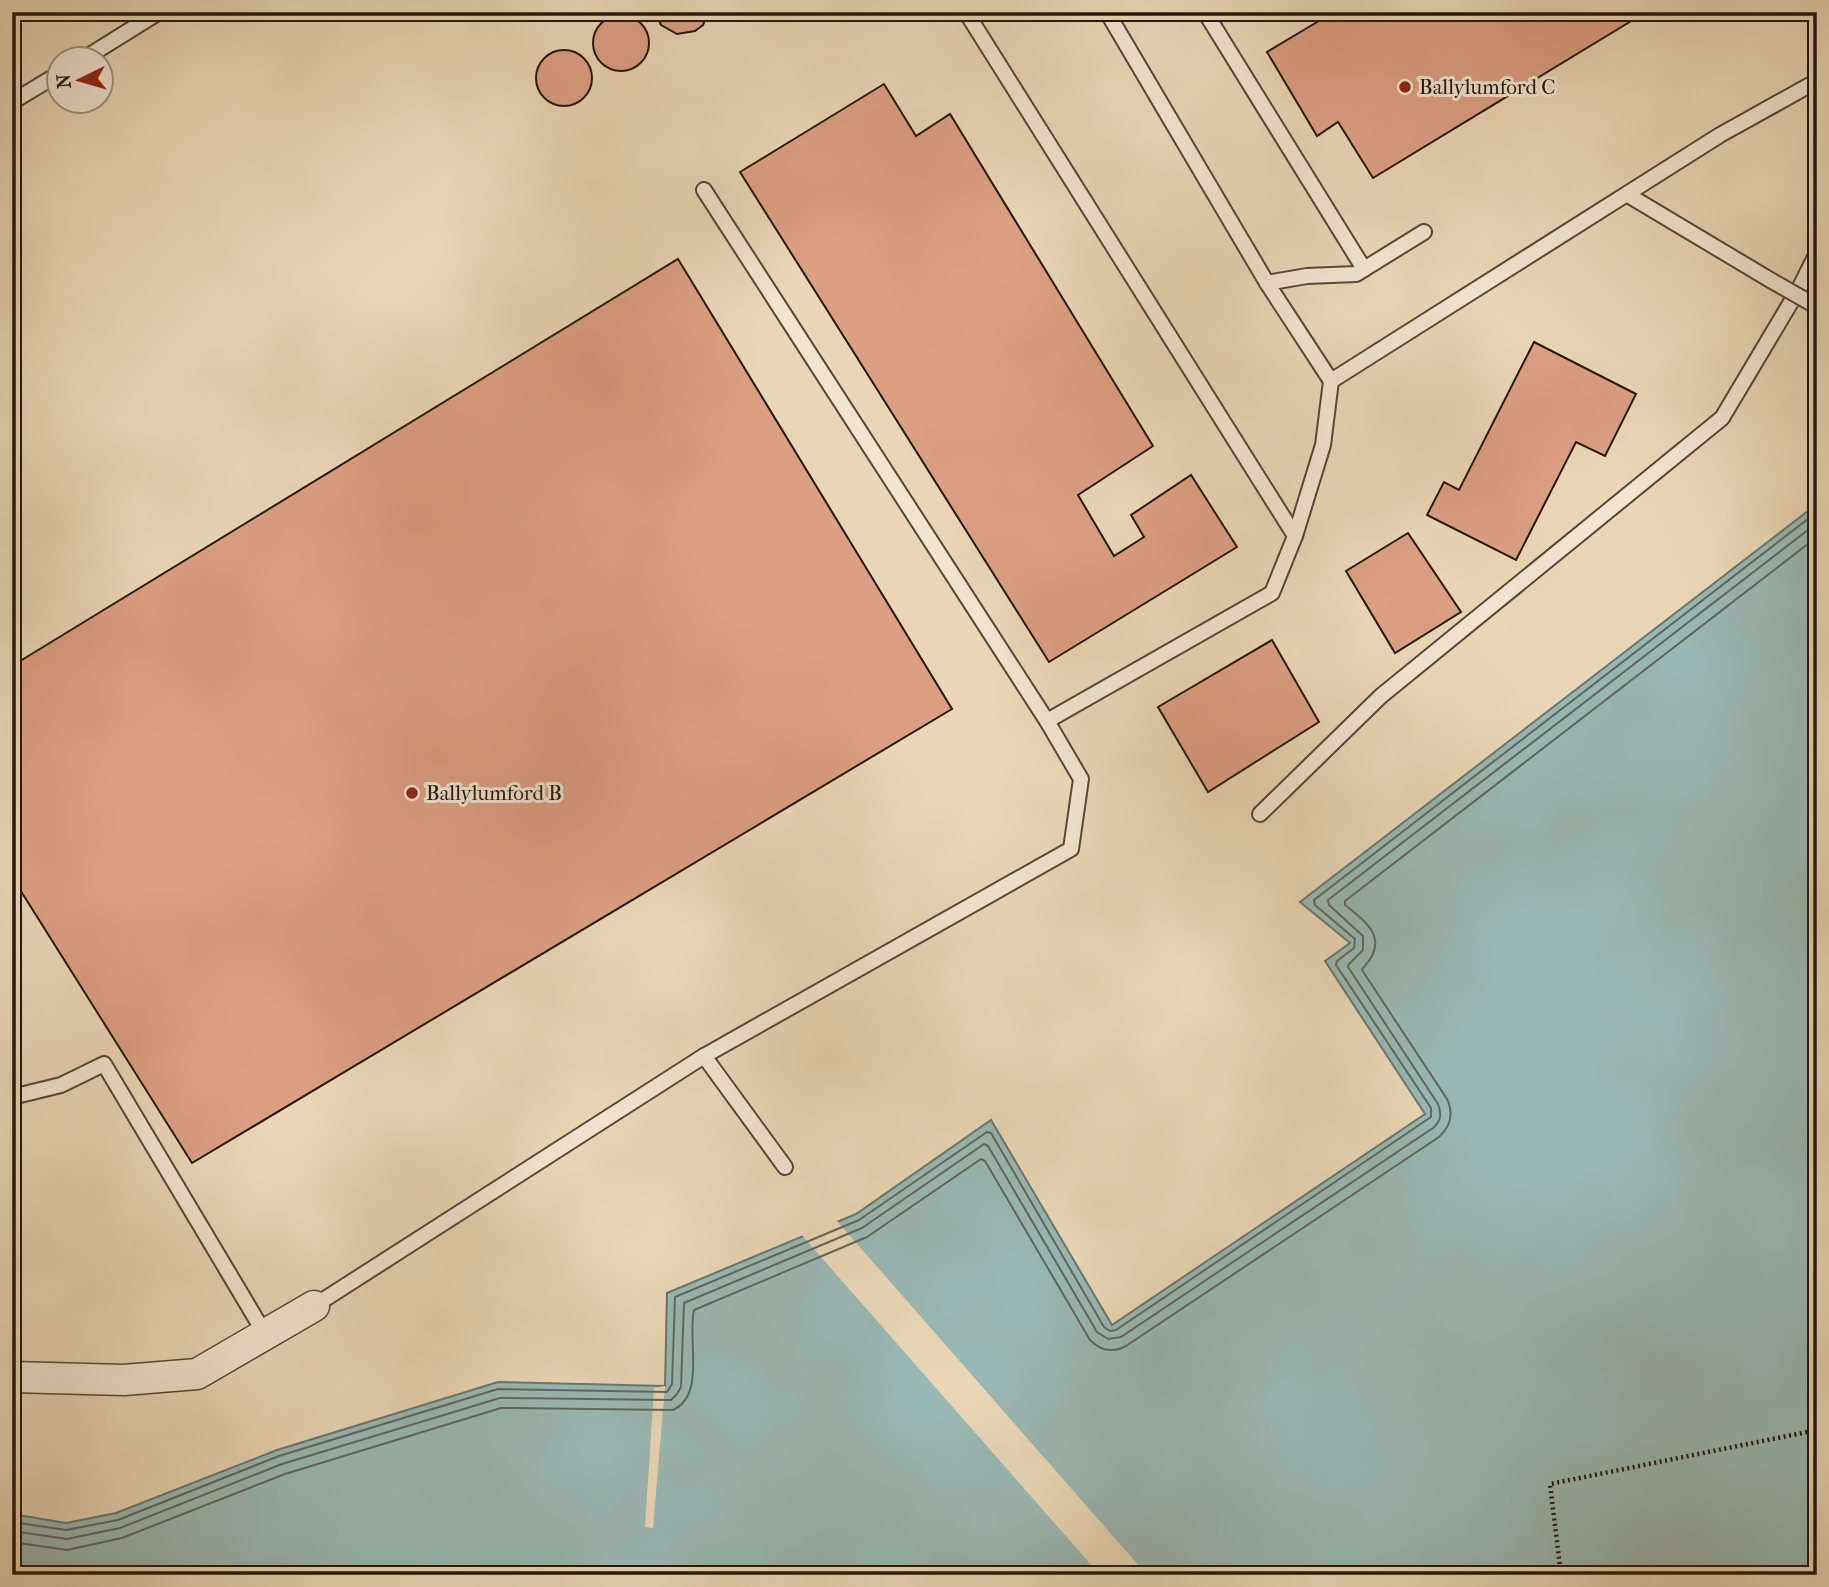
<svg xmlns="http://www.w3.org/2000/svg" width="1829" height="1587" viewBox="0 0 1829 1587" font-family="'IM FELL French Canon',serif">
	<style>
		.water { fill: #99b8b4; stroke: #6b7871; stroke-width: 2 }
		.pier { fill: #ead6b6 }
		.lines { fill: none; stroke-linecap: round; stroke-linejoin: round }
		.shore { stroke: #5f6860; stroke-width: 2 }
		.building { fill: #dc9f83; stroke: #25170c; stroke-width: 2 }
		.lane-casing { stroke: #564736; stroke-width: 18 }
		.street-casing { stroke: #564736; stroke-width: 33 }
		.path { stroke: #25170c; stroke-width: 4.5; stroke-dasharray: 2 3.5; stroke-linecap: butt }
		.lane { stroke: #f1e4d0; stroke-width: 14 }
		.street { stroke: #f1e4d0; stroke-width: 30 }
		.lane-bridge-casing { stroke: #564736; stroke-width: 18; stroke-linecap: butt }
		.lane-bridge { stroke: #f1e4d0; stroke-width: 14 }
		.poi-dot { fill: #8f2418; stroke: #f1e4d0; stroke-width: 2.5 }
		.labels { text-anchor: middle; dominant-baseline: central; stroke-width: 6; stroke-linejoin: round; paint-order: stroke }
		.poi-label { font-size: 21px; fill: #25170c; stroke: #f1e4d0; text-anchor: start }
	</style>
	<rect width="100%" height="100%" fill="#ead6b6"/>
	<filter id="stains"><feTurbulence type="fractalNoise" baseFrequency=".00286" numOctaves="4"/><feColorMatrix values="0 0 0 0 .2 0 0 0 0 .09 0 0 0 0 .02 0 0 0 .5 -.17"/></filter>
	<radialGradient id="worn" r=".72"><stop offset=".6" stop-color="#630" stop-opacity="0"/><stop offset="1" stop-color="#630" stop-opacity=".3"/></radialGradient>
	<path class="water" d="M 1817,504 L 1817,1575 L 12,1575 L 12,1514 L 66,1523 L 116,1513 L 277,1450 L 498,1382 L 665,1386 L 667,1293 L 856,1214 L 991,1120 L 1112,1325 L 1425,1114 L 1325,961 L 1350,943 L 1300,902 Z"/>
	<g class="pier">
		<path d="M 836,1218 L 837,1221 L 1147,1575 L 1100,1575 L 800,1233 Z"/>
		<path d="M 665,1386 L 653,1528 L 645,1527 L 654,1388 Z"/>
	</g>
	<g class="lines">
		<g class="shore">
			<path d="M 12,1522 L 66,1530 L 118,1520 L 279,1456 L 498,1389 L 667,1392 L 672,1384 L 675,1297 L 859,1220 L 987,1132 L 991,1133 L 1104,1327 L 1110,1331 L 1116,1330 L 1431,1117 L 1431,1108 L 1336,965 L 1337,961 L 1354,948 L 1355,939 L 1315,905 L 1314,900 L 1817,512"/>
			<path d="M 12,1531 L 67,1539 L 120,1528 L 282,1464 L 500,1398 L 671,1400 L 677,1394 L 681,1387 L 684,1303 L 862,1228 L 984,1144 L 988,1146 L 1097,1332 L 1108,1339 L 1121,1337 L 1433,1128 C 1441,1121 1442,1114 1438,1104 L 1348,967 L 1349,964 L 1363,950 L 1363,936 L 1329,905 L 1328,900 L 1817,523"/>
			<path d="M 12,1542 L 67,1550 L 122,1538 L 285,1474 L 501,1408 L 673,1410 C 706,1395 687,1339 694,1310 L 867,1237 L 981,1159 L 985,1161 L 1090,1340 C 1101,1351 1113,1353 1126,1346 L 1439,1137 C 1451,1126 1454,1114 1447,1099 L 1362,970 C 1365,965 1369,962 1372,956 C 1384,933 1361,918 1345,905 L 1345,901 L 1817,537"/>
		</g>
	</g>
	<g class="building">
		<path d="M 655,12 L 708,12 L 703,25 L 695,31 L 677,34 L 661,25 Z"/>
		<path d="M 1334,12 L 1646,12 L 1373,178 L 1338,122 L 1317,136 L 1267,52 Z"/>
		<circle cx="621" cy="43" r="28"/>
		<circle cx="564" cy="78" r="28"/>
		<path d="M 884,84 L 916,136 L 950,114 L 1153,446 L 1078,495 L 1114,556 L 1144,537 L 1131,515 L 1191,475 L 1237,547 L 1049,662 L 740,172 Z"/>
		<path d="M 678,259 L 952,709 L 192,1163 L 12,877 L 12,666 Z"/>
		<path d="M 1534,342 L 1636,394 L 1605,456 L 1576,442 L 1516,560 L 1427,515 L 1444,482 L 1459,490 Z"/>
		<path d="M 1408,533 L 1461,612 L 1395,653 L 1346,571 Z"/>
		<path d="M 1272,640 L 1319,722 L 1208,792 L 1158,707 Z"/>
	</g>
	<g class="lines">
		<g class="lane-casing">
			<g id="lane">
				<path d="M 966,12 L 1295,536 L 1272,593 L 1047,721"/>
				<path d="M 1107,12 L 1267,283 L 1331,381 L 1323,445 L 1295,536"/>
				<path d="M 1205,12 L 1364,269"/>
				<path d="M 82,60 L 159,12"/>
				<path d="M 12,102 L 60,73"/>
				<path d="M 1628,195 L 1772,281"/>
				<path d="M 1267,283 L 1307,276 L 1356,274 L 1424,232"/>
				<path d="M 1331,381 L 1720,135 L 1817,81"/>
				<path d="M 1260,814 L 1381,696 L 1722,418 L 1800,287 L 1817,253"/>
				<path d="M 704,1056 L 785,1167"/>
				<path d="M 12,1097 L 61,1085 L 104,1064 L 265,1334"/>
				<path d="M 314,1306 L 704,1056 L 1071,849 L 1081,779 L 1047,721 L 704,190"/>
			</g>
		</g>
		<g class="street-casing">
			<path id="street" d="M 12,1377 L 124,1380 L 197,1374 L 314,1306"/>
		</g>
		<path class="path" d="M 1561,1575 L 1550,1484 L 1817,1430"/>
		<use href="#lane" class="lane"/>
		<use href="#street" class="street"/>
		<g class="lane-bridge-casing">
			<path id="lane-bridge" d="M 1772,281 L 1816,306"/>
		</g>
		<use href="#lane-bridge" class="lane-bridge"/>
	</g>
	<g class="poi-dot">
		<circle cx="1405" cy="87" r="7"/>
		<circle cx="412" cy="793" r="7"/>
	</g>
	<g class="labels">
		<g class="poi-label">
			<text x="1419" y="87">Ballylumford C</text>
			<text x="426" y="793">Ballylumford B</text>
		</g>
	</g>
	<rect width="1829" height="1587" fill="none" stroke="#ead6b6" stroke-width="42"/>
	<rect x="14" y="14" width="1801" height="1559" fill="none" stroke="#25170c" stroke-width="3.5"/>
	<rect x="21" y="21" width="1787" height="1545" fill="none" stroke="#25170c" stroke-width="2"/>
	<g transform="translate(80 80) rotate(265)"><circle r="33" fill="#f1e4d0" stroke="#9f9282" stroke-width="2"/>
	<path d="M0-5L12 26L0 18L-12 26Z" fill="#8f2418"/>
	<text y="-10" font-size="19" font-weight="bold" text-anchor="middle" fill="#25170c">N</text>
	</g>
	<rect width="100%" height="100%" filter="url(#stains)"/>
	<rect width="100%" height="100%" fill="url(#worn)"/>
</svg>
